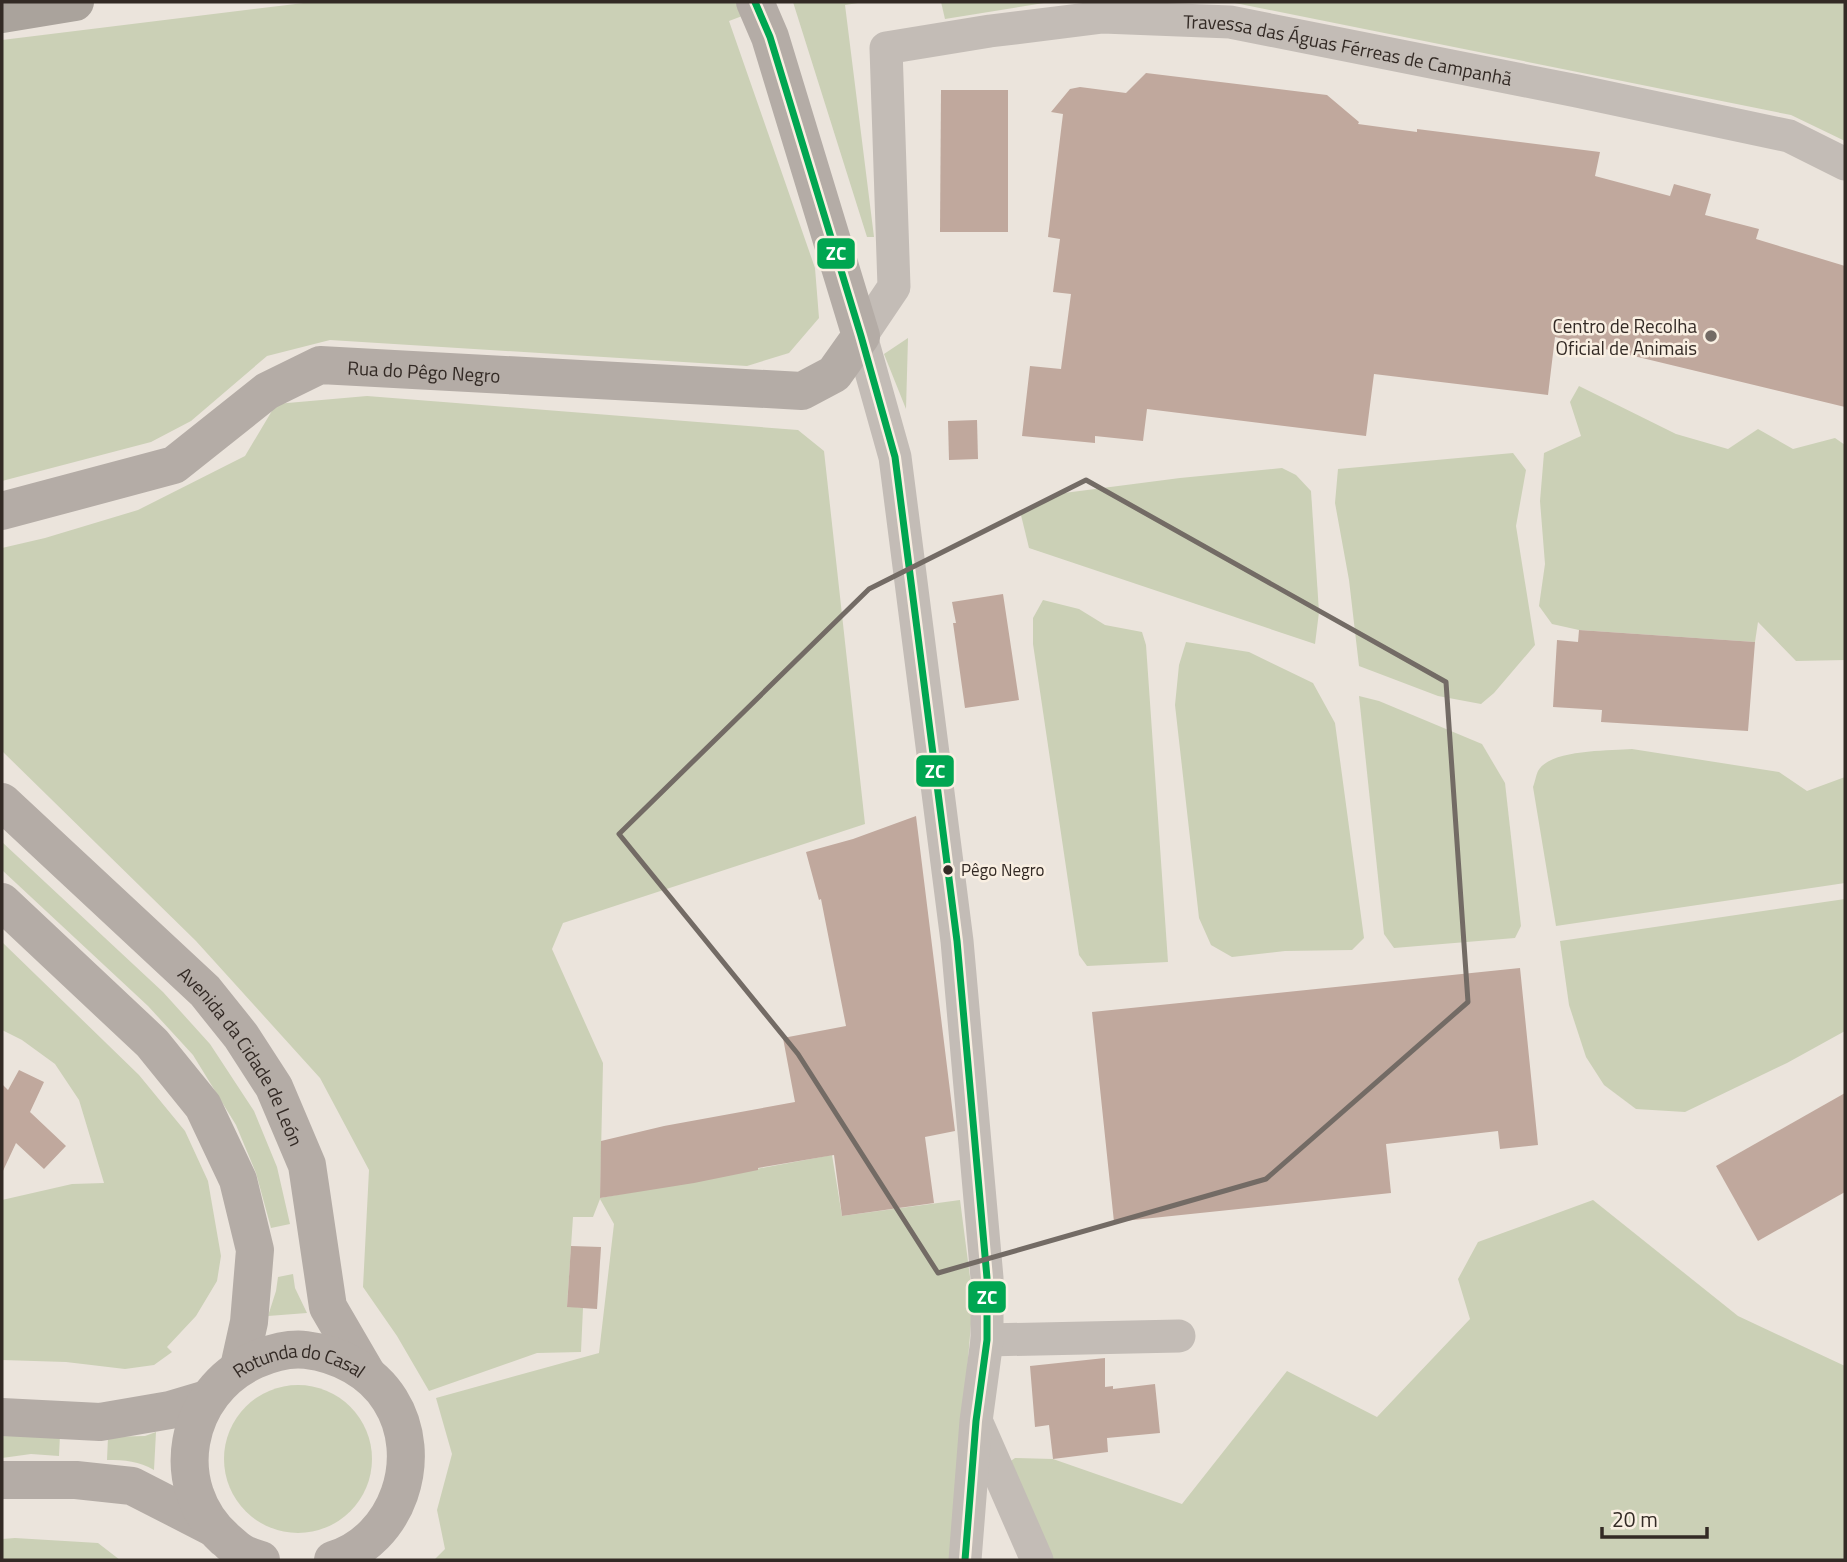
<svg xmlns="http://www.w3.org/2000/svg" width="1847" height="1562" viewBox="0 0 1847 1562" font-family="'Titillium Web',sans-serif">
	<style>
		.green { fill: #cbd0b6 }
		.building { fill: #c0a89d }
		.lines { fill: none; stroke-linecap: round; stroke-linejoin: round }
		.street { stroke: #c3bcb6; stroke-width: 33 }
		.secondary { stroke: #b4aca6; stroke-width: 38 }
		.highway { stroke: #aaa39c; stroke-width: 38 }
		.bus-1-casing { stroke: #f9efe2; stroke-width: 12 }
		.bus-1 { stroke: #00a651; stroke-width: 7 }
		.marked { fill: none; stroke: #736b65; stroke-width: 5; stroke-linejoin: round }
		.poi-dot { fill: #736b65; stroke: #f9efe2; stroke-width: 2.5 }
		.bus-dot { fill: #332a25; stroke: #f9efe2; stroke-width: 2.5 }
		.labels { text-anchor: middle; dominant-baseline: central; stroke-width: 5; stroke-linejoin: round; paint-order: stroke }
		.bus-label { font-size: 17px; fill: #332a25; stroke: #f9efe2; text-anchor: start }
		.street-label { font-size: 19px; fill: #332a25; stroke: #f9efe2 }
		.poi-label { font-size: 19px; fill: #332a25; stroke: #f9efe2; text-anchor: end }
		.line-badge { stroke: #f9efe2; stroke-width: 2.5 }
		.badge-label { font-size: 19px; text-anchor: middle; font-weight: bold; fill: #fff }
	</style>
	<rect width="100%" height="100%" fill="#ebe4dc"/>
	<g class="green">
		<path d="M 312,2 L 779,2 L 729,21 L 815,268 L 819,318 L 789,353 L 747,366 L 330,340 L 267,356 L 191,421 L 151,442 L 2,481 L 2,40 Z"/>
		<path d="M 793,2 L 864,2 L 845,5 L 874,237 L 867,237 Z"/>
		<path d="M 941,2 L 1050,2 L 945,19 Z"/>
		<path d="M 1230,2 L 1845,2 L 1845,141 L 1791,115 Z"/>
		<path d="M 908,338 L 906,409 L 884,354 Z"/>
		<path d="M 1579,386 L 1676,434 L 1728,449 L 1758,429 L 1793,449 L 1835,438 L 1845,445 L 1845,660 L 1796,661 L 1758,622 L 1755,642 L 1579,630 L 1552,624 L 1539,606 L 1545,564 L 1540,501 L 1544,453 L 1581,436 L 1570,402 Z"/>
		<path d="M 367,396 L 798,430 L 824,451 L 865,824 L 563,923 L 552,949 L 603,1063 L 600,1198 L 832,1155 L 842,1216 L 960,1200 L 973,1300 L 951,1560 L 434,1560 L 445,1549 L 437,1510 L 452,1454 L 436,1398 L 599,1353 L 614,1224 L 600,1199 L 593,1217 L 573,1217 L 567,1306 L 583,1308 L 581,1352 L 537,1353 L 429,1391 L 397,1336 L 363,1287 L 369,1170 L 320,1078 L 196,941 L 2,751 L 2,548 L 45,538 L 138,510 L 245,456 L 276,404 Z"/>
		<path d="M 1513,453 L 1526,470 L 1516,526 L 1535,645 L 1494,693 L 1481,704 L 1438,696 L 1359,666 L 1349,580 L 1335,503 L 1338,469 Z"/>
		<path d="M 1282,468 L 1296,475 L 1311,491 L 1319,612 L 1315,644 L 1029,548 L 1020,511 L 1064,493 L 1180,478 Z"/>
		<path d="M 1043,600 L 1079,609 L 1105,625 L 1142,632 L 1146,645 L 1168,962 L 1087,966 L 1079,955 L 1033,644 L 1033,618 Z"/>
		<path d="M 1186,642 L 1249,652 L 1313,683 L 1335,723 L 1364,938 L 1352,950 L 1285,951 L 1232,957 L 1211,945 L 1199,918 L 1175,705 L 1179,665 Z"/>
		<path d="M 1359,696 L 1379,701 L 1482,744 L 1505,783 L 1521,926 L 1515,938 L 1394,948 L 1384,934 Z"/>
		<path d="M 1632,749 L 1779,772 L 1807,791 L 1845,777 L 1845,883 L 1556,926 L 1533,787 C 1535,782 1536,775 1538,771 C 1550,749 1609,751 1632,749 Z"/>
		<path d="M 2,842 L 163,992 L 210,1044 L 254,1111 L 277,1167 L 290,1224 L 271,1228 L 256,1173 L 236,1125 L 193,1055 L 148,1006 L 2,870 Z"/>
		<path d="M 1845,899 L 1845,1031 L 1787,1063 L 1685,1112 L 1636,1109 L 1604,1085 L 1586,1057 L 1569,1005 L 1560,941 Z"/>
		<path d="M 2,942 L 139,1075 L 185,1131 L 208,1181 L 221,1256 L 217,1281 L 196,1316 L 167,1347 L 172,1352 L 154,1365 L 125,1369 L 66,1362 L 2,1360 L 2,1200 L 72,1184 L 104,1183 L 79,1100 L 55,1064 L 22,1040 L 2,1030 Z"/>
		<path d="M 1593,1200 L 1738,1316 L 1845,1366 L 1845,1560 L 1046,1560 L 1005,1465 L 1015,1458 L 1053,1459 L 1182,1504 L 1287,1371 L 1377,1417 L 1470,1319 L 1458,1279 L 1478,1242 Z"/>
		<path d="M 293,1274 L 295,1288 L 307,1313 L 268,1316 L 276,1291 L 278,1277 Z"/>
		<circle cx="298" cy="1459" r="74"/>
		<path d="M 156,1432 L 154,1470 C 139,1461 125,1460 107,1460 L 108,1437 L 145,1436 Z"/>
		<path d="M 2,1434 L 60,1435 L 59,1456 L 31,1454 L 2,1458 Z"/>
		<path d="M 15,1538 L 98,1543 L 120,1560 L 2,1560 L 2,1539 Z"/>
	</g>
	<g class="building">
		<path d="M 1146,73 L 1327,95 L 1359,122 L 1358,124 L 1417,132 L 1417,129 L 1600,152 L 1595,176 L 1670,196 L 1674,184 L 1711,194 L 1705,215 L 1759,229 L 1756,239 L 1845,266 L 1845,407 L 1555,337 L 1548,395 L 1374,374 L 1366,436 L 1147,409 L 1143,441 L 1095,436 L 1095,443 L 1022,436 L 1030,366 L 1061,369 L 1071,294 L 1053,292 L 1060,239 L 1048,237 L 1063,114 L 1051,112 L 1070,89 L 1080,87 L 1126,93 Z"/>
		<path d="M 941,90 L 1008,90 L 1008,232 L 940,232 Z"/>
		<path d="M 977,420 L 978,459 L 949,460 L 948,421 Z"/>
		<path d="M 1003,594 L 1019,700 L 965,708 L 953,623 L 956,623 L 952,602 Z"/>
		<path d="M 1579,630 L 1755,642 L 1748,731 L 1601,722 L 1602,710 L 1553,707 L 1557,640 L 1578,642 Z"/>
		<path d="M 916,816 L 955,1131 L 925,1137 L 934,1203 L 842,1216 L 834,1155 L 758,1168 L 758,1170 L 694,1183 L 600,1198 L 601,1141 L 664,1126 L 795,1102 L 783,1038 L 846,1026 L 821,899 L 819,900 L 806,852 L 853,839 Z"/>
		<path d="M 1520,968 L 1538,1145 L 1500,1149 L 1498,1131 L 1386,1144 L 1391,1193 L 1114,1222 L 1092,1012 Z"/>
		<path d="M 19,1070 L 44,1082 L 30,1112 L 66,1146 L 44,1169 L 16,1143 L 2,1173 L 2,1084 L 8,1090 Z"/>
		<path d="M 1845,1093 L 1845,1192 L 1758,1241 L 1716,1166 Z"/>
		<path d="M 571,1246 L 601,1247 L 597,1309 L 567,1307 Z"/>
		<path d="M 1105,1358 L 1105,1387 L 1113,1386 L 1113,1389 L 1155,1384 L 1160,1433 L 1107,1438 L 1108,1452 L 1053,1459 L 1049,1425 L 1035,1427 L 1030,1366 Z"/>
	</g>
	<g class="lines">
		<g class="street">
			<path d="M 987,1340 L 1179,1336"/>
			<path d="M 978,1425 L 1037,1560"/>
			<path id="s1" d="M 965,1560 L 976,1421 L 987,1340 L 987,1278 L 957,941 L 895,457 L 861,336 L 894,287 L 886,48 L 990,31 L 1103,17 L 1230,22 L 1577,91 L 1789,136 L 1845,164"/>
		</g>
		<g class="secondary">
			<path id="s2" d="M 2,511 L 174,465 L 267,391 L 320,365 L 802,391 L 834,374 L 861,336 L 770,37 L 755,2"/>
			<path id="s3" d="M 2,802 L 205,991 L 241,1036 L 274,1087 L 307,1165 L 328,1307 L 367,1374"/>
			<path d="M 2,902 L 152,1043 L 203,1106 L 238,1180 L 255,1250 L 249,1322 L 239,1367"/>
			<path d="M 2,1417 L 100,1422 L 170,1410 L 207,1399"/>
			<path d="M 2,1480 L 76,1480 L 132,1486 L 212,1527"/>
			<path id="s4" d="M 261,1560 C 255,1558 247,1556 241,1552 C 236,1549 230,1543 225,1539 C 166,1486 184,1392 255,1360 C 271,1353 289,1348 306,1350 C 339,1354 372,1371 390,1400 C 426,1457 398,1540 333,1560"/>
		</g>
		<path class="highway" d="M 2,14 L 75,2"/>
		<g class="bus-1-casing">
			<path id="bus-1" d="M 755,2 L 770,37 L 861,336 L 895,457 L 957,941 L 987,1278 L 987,1340 L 976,1421 L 965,1560"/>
		</g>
		<use href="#bus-1" class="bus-1"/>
	</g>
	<path class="marked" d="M 1086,480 L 1446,682 L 1468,1002 L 1266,1179 L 938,1273 L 798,1054 L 619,834 L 869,589 Z"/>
	<circle class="poi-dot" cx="1711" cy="336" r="7"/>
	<circle class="bus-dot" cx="948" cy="870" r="6"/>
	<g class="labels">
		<g class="bus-label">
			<text x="961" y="870">Pêgo Negro</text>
		</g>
		<g class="street-label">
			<text stroke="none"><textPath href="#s1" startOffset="2000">Travessa das Águas Férreas de Campanhã</textPath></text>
			<text stroke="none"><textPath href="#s2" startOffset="460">Rua do Pêgo Negro</textPath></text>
			<text stroke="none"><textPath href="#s3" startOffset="352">Avenida da Cidade de León</textPath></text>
			<text stroke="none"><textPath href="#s4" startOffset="303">Rotunda do Casal</textPath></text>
		</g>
		<g class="poi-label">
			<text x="1697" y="325">Centro de Recolha<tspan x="1697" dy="22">Oficial de Animais</tspan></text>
		</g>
	</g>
	<g class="line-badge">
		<rect x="816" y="237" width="40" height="33" rx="7" fill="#00a651"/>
		<rect x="915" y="754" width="40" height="34" rx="7" fill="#00a651"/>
		<rect x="967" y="1280" width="40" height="34" rx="7" fill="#00a651"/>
	</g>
	<g class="badge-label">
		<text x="836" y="260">ZC</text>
		<text x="935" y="778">ZC</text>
		<text x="987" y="1304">ZC</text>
	</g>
	<rect width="1847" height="1562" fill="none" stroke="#332a25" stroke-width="7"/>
	<path d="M1602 1527v10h105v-10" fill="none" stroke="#332a25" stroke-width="3.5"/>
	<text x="1612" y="1527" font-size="21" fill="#332a25" stroke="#f9efe2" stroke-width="5" paint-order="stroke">20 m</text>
</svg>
